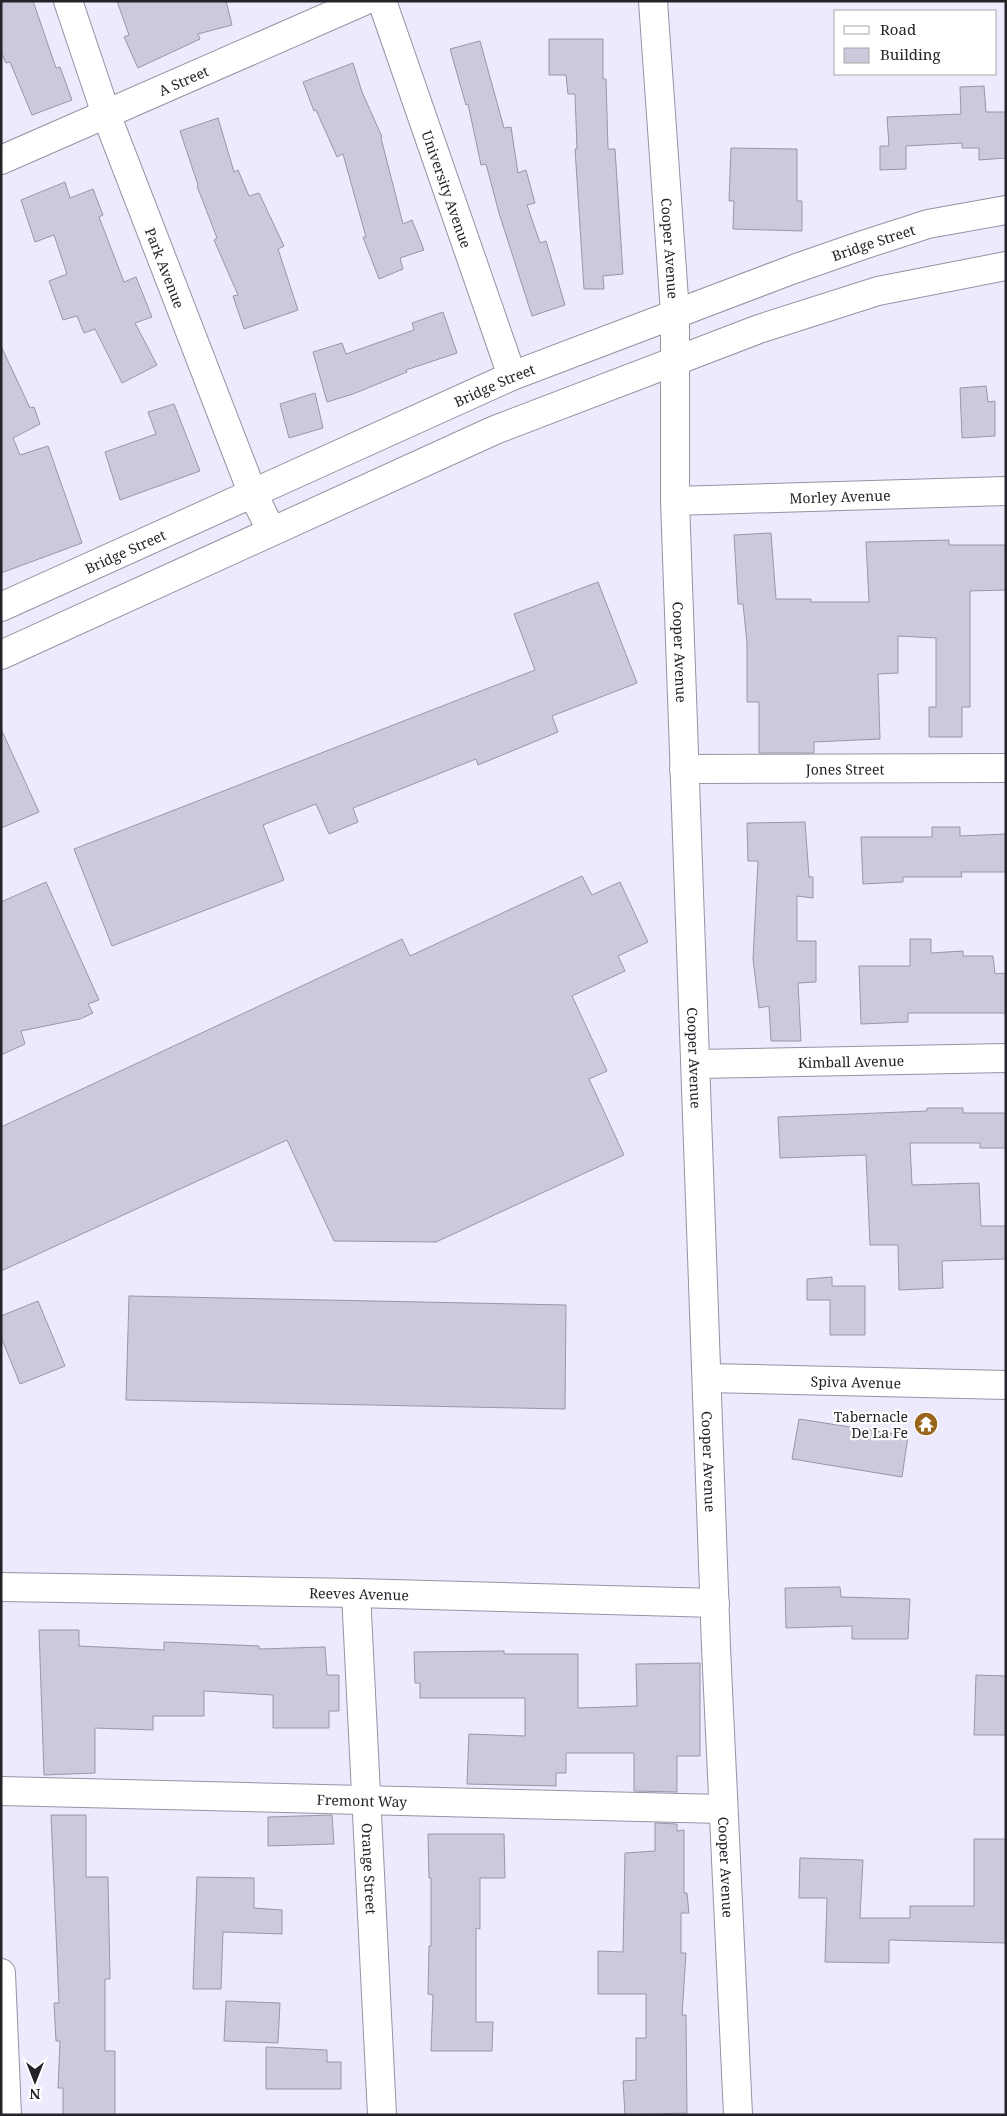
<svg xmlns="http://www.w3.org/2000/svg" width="1007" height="2116" viewBox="0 0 1007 2116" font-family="'Noto Serif',serif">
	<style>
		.building { fill: #cbc9db; stroke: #9897a7 }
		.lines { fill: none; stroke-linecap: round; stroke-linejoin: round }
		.minor-casing { stroke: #9593a4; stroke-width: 30 }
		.secondary-casing { stroke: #9593a4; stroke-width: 30 }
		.minor { stroke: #fff; stroke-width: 28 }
		.secondary { stroke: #fff; stroke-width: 28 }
		.labels { text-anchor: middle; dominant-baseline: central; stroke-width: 4.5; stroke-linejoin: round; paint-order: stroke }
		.street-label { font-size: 14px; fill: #24232a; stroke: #fff }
		.poi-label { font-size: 14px; fill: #24232a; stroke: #fff; text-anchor: end }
	</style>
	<rect width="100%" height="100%" fill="#eceafc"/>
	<g class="building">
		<path d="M 1,1 L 33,1 L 56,68 L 60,67 L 72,100 L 32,115 L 10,62 L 6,63 L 1,52 Z"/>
		<path d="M 117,1 L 226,1 L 232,25 L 198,34 L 200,39 L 138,68 L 124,37 L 129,35 Z"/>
		<path d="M 549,39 L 603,39 L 603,79 L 606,79 L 608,149 L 615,149 L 623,274 L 603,276 L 604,289 L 584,289 L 575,149 L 577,149 L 575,94 L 568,94 L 566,75 L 549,75 Z"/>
		<path d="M 480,41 L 504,128 L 511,127 L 518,173 L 526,170 L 535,203 L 527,205 L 540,243 L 546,241 L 565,305 L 532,316 L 499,213 L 486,164 L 481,165 L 468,104 L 466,105 L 450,49 Z"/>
		<path d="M 353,63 L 362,92 L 382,137 L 381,138 L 403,224 L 412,220 L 424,250 L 400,258 L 403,269 L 379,279 L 363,237 L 366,237 L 343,154 L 337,157 L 316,110 L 314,111 L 303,82 Z"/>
		<path d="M 984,86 L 986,112 L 1006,112 L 1006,158 L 979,160 L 979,148 L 962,148 L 962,143 L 906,146 L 906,169 L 880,170 L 880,146 L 889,146 L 887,117 L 961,114 L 960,87 Z"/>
		<path d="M 218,118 L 234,172 L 238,170 L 249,196 L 259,193 L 284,246 L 278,249 L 298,310 L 244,329 L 233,296 L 238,295 L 214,240 L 217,238 L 197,186 L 198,185 L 180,131 Z"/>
		<path d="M 731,148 L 797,149 L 797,201 L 802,201 L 802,231 L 733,229 L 734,201 L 729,201 Z"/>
		<path d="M 65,182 L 70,198 L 93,189 L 103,215 L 99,217 L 124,282 L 136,277 L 152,317 L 135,323 L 157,365 L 122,383 L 95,329 L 84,333 L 77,316 L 63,320 L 49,281 L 67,274 L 54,235 L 35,242 L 21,200 Z"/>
		<path d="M 443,312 L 457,353 L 406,370 L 407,372 L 353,394 L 327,402 L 313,352 L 342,343 L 346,354 L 414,330 L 412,323 Z"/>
		<path d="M 1,346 L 30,408 L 34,407 L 40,424 L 13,438 L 20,455 L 48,446 L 82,543 L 1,573 Z"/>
		<path d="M 986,386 L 988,402 L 995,401 L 995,436 L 962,438 L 960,388 Z"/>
		<path d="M 315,393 L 323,428 L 289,438 L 280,404 Z"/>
		<path d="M 174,404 L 200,471 L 120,500 L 105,452 L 156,434 L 148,412 Z"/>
		<path d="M 771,533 L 776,599 L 811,599 L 811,602 L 869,602 L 866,542 L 949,540 L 949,545 L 1005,545 L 1006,590 L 970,591 L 970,707 L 962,707 L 962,737 L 929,737 L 929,707 L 936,707 L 936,638 L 898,636 L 898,673 L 878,674 L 880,739 L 814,742 L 814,753 L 759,753 L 759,702 L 747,702 L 747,643 L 743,604 L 738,604 L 734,535 Z"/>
		<path d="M 598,582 L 637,683 L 552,716 L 558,732 L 478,765 L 476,759 L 353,808 L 358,822 L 329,834 L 316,804 L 263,825 L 284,880 L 112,946 L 74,849 L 535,670 L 514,614 Z"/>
		<path d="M 1,729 L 39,812 L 1,828 Z"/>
		<path d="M 805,822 L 809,877 L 813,877 L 813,898 L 797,896 L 797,941 L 816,941 L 816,982 L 798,983 L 801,1041 L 771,1041 L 769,1006 L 759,1008 L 753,959 L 758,861 L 748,861 L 747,823 Z"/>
		<path d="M 932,827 L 960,827 L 960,836 L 1006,834 L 1006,872 L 961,872 L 962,877 L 903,877 L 903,882 L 863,884 L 861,837 L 932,837 Z"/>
		<path d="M 582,876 L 592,895 L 620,882 L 648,942 L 618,956 L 625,971 L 572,996 L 607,1071 L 589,1079 L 624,1155 L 436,1242 L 334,1241 L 287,1140 L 1,1271 L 1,1127 L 402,939 L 410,956 Z"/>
		<path d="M 46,882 L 99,1000 L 88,1004 L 93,1013 L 80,1019 L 21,1031 L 25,1044 L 1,1055 L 1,902 Z"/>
		<path d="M 910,939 L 931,939 L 931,953 L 963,951 L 963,956 L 993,956 L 995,974 L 1006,973 L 1006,1013 L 908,1013 L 908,1022 L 861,1024 L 859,966 L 910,966 Z"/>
		<path d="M 927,1108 L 963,1108 L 963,1113 L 1006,1113 L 1006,1148 L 980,1148 L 980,1143 L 910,1143 L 912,1185 L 979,1183 L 981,1226 L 1006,1226 L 1006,1259 L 942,1261 L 943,1288 L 899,1290 L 898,1245 L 870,1245 L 866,1155 L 780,1158 L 778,1117 L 927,1111 Z"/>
		<path d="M 832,1277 L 832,1286 L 865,1286 L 865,1335 L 830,1335 L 830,1300 L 807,1300 L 807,1279 Z"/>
		<path d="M 129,1296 L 566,1305 L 565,1409 L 126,1400 Z"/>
		<path d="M 38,1301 L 65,1366 L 20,1384 L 1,1337 L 1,1316 Z"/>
		<path d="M 799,1419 L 908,1436 L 902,1477 L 792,1459 Z"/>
		<path d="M 840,1587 L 841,1597 L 910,1599 L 908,1639 L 852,1639 L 852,1626 L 786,1628 L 785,1588 Z"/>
		<path d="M 39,1630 L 79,1630 L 79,1646 L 164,1650 L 164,1642 L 259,1646 L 259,1649 L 325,1647 L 327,1675 L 339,1675 L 339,1711 L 329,1711 L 329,1728 L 273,1728 L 273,1695 L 204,1691 L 204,1716 L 153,1716 L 153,1730 L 95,1728 L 95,1773 L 44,1775 Z"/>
		<path d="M 504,1651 L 504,1654 L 578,1654 L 578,1708 L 637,1706 L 636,1664 L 700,1663 L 700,1756 L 677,1756 L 677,1792 L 634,1791 L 634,1753 L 566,1753 L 566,1773 L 556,1773 L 556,1786 L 467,1784 L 469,1734 L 525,1736 L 525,1698 L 420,1698 L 420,1683 L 415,1683 L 414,1652 Z"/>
		<path d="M 976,1675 L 1006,1676 L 1006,1735 L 974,1735 Z"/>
		<path d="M 51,1815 L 86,1815 L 86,1877 L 108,1877 L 110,1979 L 105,1979 L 105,2051 L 115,2051 L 115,2115 L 63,2115 L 63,2088 L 58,2088 L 60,2041 L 56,2041 L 54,2003 L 59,2003 Z"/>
		<path d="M 332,1815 L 334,1844 L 268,1846 L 268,1817 Z"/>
		<path d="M 655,1823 L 677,1824 L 677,1831 L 684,1830 L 684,1893 L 687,1893 L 689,1913 L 681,1913 L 681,1953 L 686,1953 L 682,2015 L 686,2015 L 687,2113 L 625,2115 L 623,2081 L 636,2080 L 636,2038 L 646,2038 L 646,1994 L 598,1994 L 598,1951 L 623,1952 L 625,1853 L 655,1851 Z"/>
		<path d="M 428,1834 L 504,1834 L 505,1878 L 480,1878 L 480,1929 L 476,1928 L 476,2022 L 493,2022 L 492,2051 L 431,2051 L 433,1995 L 428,1994 L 429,1946 L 431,1946 L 431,1878 L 429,1878 Z"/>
		<path d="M 974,1839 L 1006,1839 L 1006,1943 L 889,1940 L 889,1963 L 825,1962 L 827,1898 L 799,1898 L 800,1858 L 863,1860 L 860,1918 L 910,1918 L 910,1906 L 974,1906 Z"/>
		<path d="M 197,1877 L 254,1878 L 254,1908 L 282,1910 L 282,1934 L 223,1932 L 221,1989 L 193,1989 Z"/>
		<path d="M 226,2001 L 280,2003 L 278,2043 L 224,2041 Z"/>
		<path d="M 266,2047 L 327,2050 L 327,2062 L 341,2062 L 341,2089 L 266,2089 Z"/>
	</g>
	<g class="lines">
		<g class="minor-casing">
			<g id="minor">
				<path id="s1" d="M 68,1 L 106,114 L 252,492 L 271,530"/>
				<path id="s2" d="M 382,1 L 512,376"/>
				<path id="s3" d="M 653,1 L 675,313 L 675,501 L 716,1647 L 738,2115"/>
				<path id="s4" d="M 1,160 L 364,1"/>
				<path id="s5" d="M 675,501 L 1006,491"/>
				<path id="s6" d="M 684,769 L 1006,768"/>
				<path id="s7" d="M 696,1064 L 1006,1058"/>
				<path id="s8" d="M 707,1378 L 1006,1385"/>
				<path id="s9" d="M 1,1587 L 356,1593 L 715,1603"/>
				<path id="s10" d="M 356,1593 L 382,2115"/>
				<path id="s11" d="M 1,1791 L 722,1809"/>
				<path d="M 1,1973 L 7,2115"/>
			</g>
		</g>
		<g class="secondary-casing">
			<g id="secondary">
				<path id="s12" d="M 1,607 L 512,376 L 794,269 L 863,245 L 928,224 L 1006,210"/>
				<path d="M 1,655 L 495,430 L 759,329 L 878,291 L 1006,266"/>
			</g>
		</g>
		<use href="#minor" class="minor"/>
		<use href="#secondary" class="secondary"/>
	</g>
	<defs>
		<g id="temple-disc" transform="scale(1.25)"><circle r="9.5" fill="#99651b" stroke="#fff"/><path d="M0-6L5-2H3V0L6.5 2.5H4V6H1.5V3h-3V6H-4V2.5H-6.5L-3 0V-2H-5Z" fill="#fff"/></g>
	</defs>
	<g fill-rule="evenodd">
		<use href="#temple-disc" x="926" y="1424"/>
	</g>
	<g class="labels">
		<g class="street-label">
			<text stroke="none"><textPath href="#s4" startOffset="199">A Street</textPath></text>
			<text stroke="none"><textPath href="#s2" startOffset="199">University Avenue</textPath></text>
			<text stroke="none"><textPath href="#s12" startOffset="946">Bridge Street</textPath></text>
			<text stroke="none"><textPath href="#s3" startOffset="248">Cooper Avenue</textPath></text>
			<text stroke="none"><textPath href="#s1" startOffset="284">Park Avenue</textPath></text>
			<text stroke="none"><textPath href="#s12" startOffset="541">Bridge Street</textPath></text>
			<text stroke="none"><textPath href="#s5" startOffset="165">Morley Avenue</textPath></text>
			<text stroke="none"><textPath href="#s12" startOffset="136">Bridge Street</textPath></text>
			<text stroke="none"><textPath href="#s3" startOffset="652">Cooper Avenue</textPath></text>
			<text stroke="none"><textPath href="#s6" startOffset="161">Jones Street</textPath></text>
			<text stroke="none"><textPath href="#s3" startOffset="1058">Cooper Avenue</textPath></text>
			<text stroke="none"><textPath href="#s7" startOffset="155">Kimball Avenue</textPath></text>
			<text stroke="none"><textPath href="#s8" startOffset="149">Spiva Avenue</textPath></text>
			<text stroke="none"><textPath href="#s3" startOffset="1462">Cooper Avenue</textPath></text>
			<text stroke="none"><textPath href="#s9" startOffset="358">Reeves Avenue</textPath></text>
			<text stroke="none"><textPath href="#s11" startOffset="361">Fremont Way</textPath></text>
			<text stroke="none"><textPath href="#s3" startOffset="1868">Cooper Avenue</textPath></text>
			<text stroke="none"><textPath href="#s10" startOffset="276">Orange Street</textPath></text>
		</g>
		<g class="poi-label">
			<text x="908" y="1416">Tabernacle<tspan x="908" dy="16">De La Fe</tspan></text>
		</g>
	</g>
	<rect width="1007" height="2116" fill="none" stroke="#24232a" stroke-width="5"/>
	<rect x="834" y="10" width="162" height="65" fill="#ffffff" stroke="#a7a7aa"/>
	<rect x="844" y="26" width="25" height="8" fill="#ffffff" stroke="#a7a7aa"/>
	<text x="880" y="35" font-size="15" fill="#24232a">Road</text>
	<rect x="844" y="48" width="25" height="15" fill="#cbc9db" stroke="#a7a7aa"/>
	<text x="880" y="60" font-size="15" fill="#24232a">Building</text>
	<g transform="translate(35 2081) rotate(180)" stroke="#ffffff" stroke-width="4" paint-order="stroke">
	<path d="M0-4L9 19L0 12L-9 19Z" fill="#24232a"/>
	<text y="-8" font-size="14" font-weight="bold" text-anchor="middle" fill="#24232a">N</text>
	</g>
</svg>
